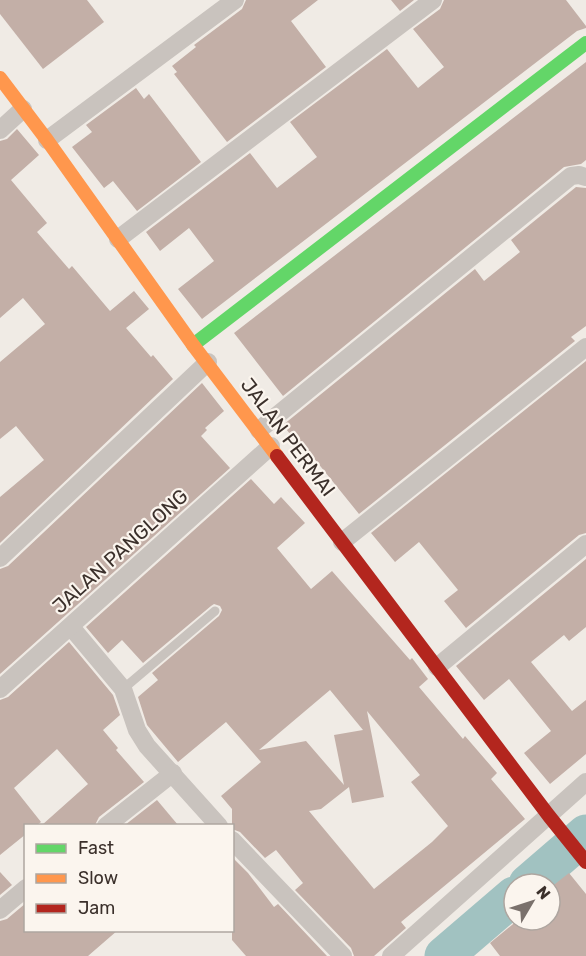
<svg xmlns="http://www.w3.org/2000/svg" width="586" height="956" viewBox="0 0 586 956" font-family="Rubik,sans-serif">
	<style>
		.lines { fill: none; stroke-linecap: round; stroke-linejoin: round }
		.river { stroke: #a1c2c1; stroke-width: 39 }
		.building { fill: #c3afa7; fill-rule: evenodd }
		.lane { stroke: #c9c3be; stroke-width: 9 }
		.street { stroke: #c9c3be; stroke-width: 18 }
		.fast { stroke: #63d668; stroke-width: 14 }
		.slow { stroke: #ff974d; stroke-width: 14 }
		.jam { stroke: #b3261e; stroke-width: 14 }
		.labels { text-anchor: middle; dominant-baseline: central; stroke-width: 4.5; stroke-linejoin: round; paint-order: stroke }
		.street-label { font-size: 20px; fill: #3b302b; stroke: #fbf5ee }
	</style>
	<rect width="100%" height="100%" fill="#f0ebe5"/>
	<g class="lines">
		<g class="river">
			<path d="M 528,884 L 586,834"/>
			<path d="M 444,956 L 514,896"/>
		</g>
	</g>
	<g class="building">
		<path d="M 0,0 L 87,0 L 104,22 L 43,69 L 0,14 Z"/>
		<path d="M 246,0 L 318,0 L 291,21 L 326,67 L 227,142 L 174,74 L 177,72 L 172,66 L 196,47 L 194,45 L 242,9 Z"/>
		<path d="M 391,0 L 414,0 L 400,11 Z"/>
		<path d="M 444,0 L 566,0 L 586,26 L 586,28 L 577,31 L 202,319 L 178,289 L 214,261 L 189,228 L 160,251 L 146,232 L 250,153 L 277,188 L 317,157 L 290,122 L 387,49 L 418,88 L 444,67 L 413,29 L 440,9 Z"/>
		<path d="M 586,62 L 586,160 L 581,164 L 564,167 L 283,396 L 234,333 Z"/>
		<path d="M 136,88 L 144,99 L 149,94 L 201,162 L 137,211 L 113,181 L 104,188 L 72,147 L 92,132 L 86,125 Z"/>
		<path d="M 17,129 L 39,155 L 11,180 L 47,223 L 37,232 L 69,269 L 72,266 L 110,311 L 134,291 L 149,309 L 126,328 L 151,357 L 153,355 L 173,379 L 0,543 L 0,497 L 44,460 L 16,426 L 0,439 L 0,362 L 45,324 L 23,298 L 0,318 L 0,141 L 7,139 Z"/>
		<path d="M 576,187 L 586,188 L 586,326 L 571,337 L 575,341 L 359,514 L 300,441 L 297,443 L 283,425 L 475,269 L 484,281 L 520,252 L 511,240 Z"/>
		<path d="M 586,361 L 586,533 L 579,535 L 466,628 L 444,601 L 458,590 L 419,542 L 395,562 L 371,533 Z"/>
		<path d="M 202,383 L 224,411 L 205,428 L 207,430 L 201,436 L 230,468 L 0,674 L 0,569 L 8,566 Z"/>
		<path d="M 251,479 L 274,504 L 281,497 L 305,523 L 277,548 L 311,589 L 332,571 L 410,660 L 412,658 L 428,679 L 419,687 L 463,739 L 465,736 L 497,773 L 491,779 L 525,819 L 401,922 L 406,928 L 374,956 L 354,956 L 351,948 L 295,890 L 303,883 L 276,850 L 265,858 L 240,832 L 232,829 L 232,809 L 221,796 L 261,762 L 226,722 L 178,762 L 147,725 L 138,697 L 158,680 L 152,673 L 219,616 L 222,610 L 220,606 L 214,604 L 211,606 L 143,663 L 122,640 L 108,653 L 86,627 ZM 330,690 L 363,730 L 334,735 L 344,785 L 306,741 L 259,750 ZM 367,711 L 420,775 L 411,782 L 448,826 L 432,842 L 374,889 L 309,811 L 321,809 L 349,787 L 352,803 L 384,797 Z"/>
		<path d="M 586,559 L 586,627 L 569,641 L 564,635 L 531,662 L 572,711 L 586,700 L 586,754 L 550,784 L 524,753 L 551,731 L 509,679 L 484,700 L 456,666 Z"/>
		<path d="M 69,642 L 113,695 L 120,715 L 103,730 L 118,748 L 116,750 L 144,782 L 99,817 L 95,825 L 42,825 L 88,784 L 57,749 L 14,788 L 41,822 L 37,825 L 26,825 L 26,834 L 0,855 L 0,700 L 8,697 Z"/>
		<path d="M 157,800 L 178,825 L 125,825 Z"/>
		<path d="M 232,857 L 248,873 L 274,907 L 278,904 L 327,956 L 246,956 L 232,940 Z"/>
		<path d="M 0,872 L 12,885 L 0,895 Z"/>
		<path d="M 569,873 L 586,894 L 586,956 L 500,956 L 490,943 L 518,920 L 550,920 L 550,888 Z"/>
		<path d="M 26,903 L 26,930 L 118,930 L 88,956 L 0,956 L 0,921 L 7,919 Z"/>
	</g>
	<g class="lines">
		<path class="lane" d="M 123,689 L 215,611"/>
		<g class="street">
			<path d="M 0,130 L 23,109"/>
			<path d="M 47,140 L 235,0"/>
			<path d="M 118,239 L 433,0"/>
			<path d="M 259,430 L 571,176 L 579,175 L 586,177"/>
			<path d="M 342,542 L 586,347"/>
			<path d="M 0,558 L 208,362"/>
			<path d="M 71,627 L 123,689 L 137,730 L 147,746 L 219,826"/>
			<path d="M 437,667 L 586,544"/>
			<path d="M 0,689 L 271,446"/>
			<path d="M 106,826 L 173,773"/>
			<path d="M 232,840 L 343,956"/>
			<path d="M 0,910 L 26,888"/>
			<path d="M 391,956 L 586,782"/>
		</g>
		<path class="fast" d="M 193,345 L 586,43"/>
		<path class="slow" d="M 0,78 L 47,140 L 193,345 L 277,456"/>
		<path class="jam" d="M 277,456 L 549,816 L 586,862"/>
	</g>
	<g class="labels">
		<g class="street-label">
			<text transform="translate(288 437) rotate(53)">JALAN PERMAI</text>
			<text transform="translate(120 551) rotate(-42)">JALAN PANGLONG</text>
		</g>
	</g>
	<rect x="24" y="824" width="210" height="108" fill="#fbf5ee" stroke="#aea6a0" stroke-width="1.5"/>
	<rect x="36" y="844" width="30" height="9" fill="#63d668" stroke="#aea6a0" stroke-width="1.5"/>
	<text x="78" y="854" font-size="18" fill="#3b302b">Fast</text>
	<rect x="36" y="874" width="30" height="9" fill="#ff974d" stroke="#aea6a0" stroke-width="1.5"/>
	<text x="78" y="884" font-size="18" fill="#3b302b">Slow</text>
	<rect x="36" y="904" width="30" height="9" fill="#b3261e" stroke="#aea6a0" stroke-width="1.5"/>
	<text x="78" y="914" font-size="18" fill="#3b302b">Jam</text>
	<g transform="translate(532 902) rotate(51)"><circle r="28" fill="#fbf5ee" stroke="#aea6a0" stroke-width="1.5"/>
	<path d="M0-4.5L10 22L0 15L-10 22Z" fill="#7a716c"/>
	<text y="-9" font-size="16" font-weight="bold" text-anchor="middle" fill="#3b302b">N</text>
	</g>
</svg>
